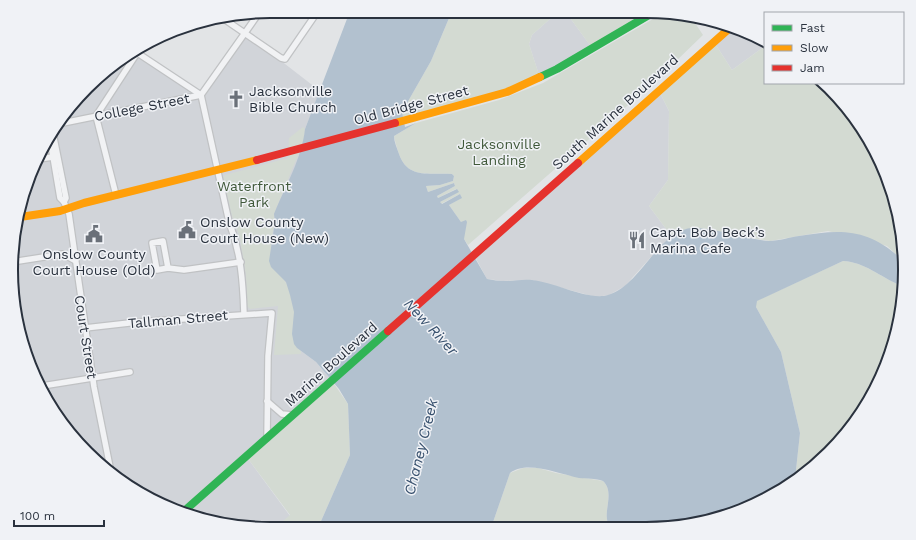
<svg xmlns="http://www.w3.org/2000/svg" width="916" height="540" viewBox="0 0 916 540" font-family="'Work Sans',sans-serif">
	<style>
		.built { fill: #d1d4d9 }
		.green { fill: #d3dad2 }
		.water { fill: #b2c1cf }
		.lines { fill: none; stroke-linecap: round; stroke-linejoin: round }
		.street-casing { stroke: #c0c2c4; stroke-width: 8 }
		.street { stroke: #f1f2f4; stroke-width: 5.5 }
		.fast { stroke: #30b455; stroke-width: 8 }
		.slow { stroke: #ff9f0a; stroke-width: 8 }
		.jam { stroke: #e5322d; stroke-width: 8 }
		.labels { text-anchor: middle; dominant-baseline: central; stroke-width: 3; stroke-linejoin: round; paint-order: stroke }
		.poi-label { font-size: 14px; fill: #2a323e; stroke: #f0f2f6; text-anchor: start }
		.street-label { font-size: 14px; fill: #2a323e; stroke: #f0f2f6 }
		.park-label { font-size: 14px; fill: #3f5839; stroke: #f0f2f6 }
		.water-label { font-size: 15px; font-style: italic; fill: #38516e; stroke: #f0f2f6 }
		.rim { fill: none; stroke: #2a323e; stroke-width: 2 }
	</style>
	<rect width="100%" height="100%" fill="#e2e4e6"/>
	<g class="built">
		<path d="M 559,11 L 565,11 L 592,48 L 540,78 L 529,44 L 532,35 Z"/>
		<path d="M 732,26 L 765,42 L 765,46 L 732,70 L 714,42 Z"/>
		<path d="M 245,33 L 320,91 L 305,129 L 297,348 L 316,362 L 332,381 L 246,456 L 290,516 L 275,528 L 253,528 L 187,515 L 126,485 L 64,427 L 25,353 L 11,270 L 25,187 L 64,113 L 113,64 L 136,52 L 201,95 Z"/>
		<path d="M 659,91 L 669,111 L 668,180 L 649,206 L 672,237 L 650,258 L 625,286 L 609,295 L 596,297 L 532,280 L 504,281 L 487,279 L 474,255 Z"/>
	</g>
	<g class="green">
		<path d="M 452,11 L 559,11 L 532,35 L 529,44 L 540,78 L 403,121 L 402,112 L 431,61 Z"/>
		<path d="M 565,11 L 654,12 L 592,48 Z"/>
		<path d="M 665,12 L 691,17 L 703,35 L 674,63 L 653,77 L 651,84 L 643,92 L 468,245 L 464,239 L 461,222 L 449,205 L 461,198 L 460,194 L 441,204 L 440,202 L 458,192 L 456,189 L 438,198 L 437,196 L 455,186 L 454,183 L 428,192 L 426,186 L 440,185 L 453,181 L 454,176 L 452,174 C 430,172 408,180 399,154 C 397,148 395,142 394,136 L 416,123 L 499,100 L 543,83 Z"/>
		<path d="M 714,42 L 732,70 L 765,46 L 765,83 L 818,83 L 861,126 L 900,220 L 900,258 L 887,246 L 828,231 L 770,241 L 704,229 L 686,229 L 672,237 L 649,206 L 668,180 L 669,111 L 659,91 Z"/>
		<path d="M 303,127 L 305,129 L 304,140 L 274,214 L 275,222 L 271,240 L 271,267 C 297,283 295,321 297,348 L 301,351 L 301,354 L 274,355 L 278,306 L 250,309 L 247,306 L 246,276 L 240,238 L 232,216 L 223,177 L 225,175 L 288,158 L 289,138 Z"/>
		<path d="M 843,261 C 865,262 880,277 900,285 L 900,321 L 861,414 L 829,453 L 795,479 L 800,433 L 781,352 L 756,307 L 756,301 Z"/>
		<path d="M 332,381 L 348,404 L 350,455 L 318,528 L 275,528 L 290,515 L 246,456 Z"/>
		<path d="M 523,468 L 538,468 L 556,473 L 603,481 C 614,491 605,508 607,519 C 607,522 609,525 610,528 L 491,528 L 510,473 Z"/>
	</g>
	<path class="water" d="M 350,11 L 452,11 L 431,61 L 402,112 L 405,127 L 416,123 L 394,136 C 394,142 397,148 399,154 C 408,180 430,172 452,174 L 454,176 L 453,181 L 440,185 L 426,186 L 428,192 L 454,183 L 455,186 L 437,196 L 438,198 L 457,189 L 459,192 L 440,202 L 442,204 L 460,194 L 462,198 L 449,205 L 461,222 L 466,220 L 467,222 L 464,239 L 487,279 C 493,280 499,281 505,281 C 514,281 523,279 532,280 C 554,282 589,301 608,295 C 640,285 655,238 686,229 C 703,224 749,240 769,241 C 779,241 790,237 799,236 C 840,229 868,228 900,258 L 900,285 C 880,277 865,262 843,261 L 757,301 L 756,307 L 781,352 L 800,433 L 795,479 L 776,494 L 729,515 L 663,528 L 610,528 C 609,525 607,522 607,519 C 605,508 614,491 603,481 C 595,478 587,479 579,478 C 559,474 527,460 510,473 L 491,528 L 318,528 L 350,455 L 348,404 L 339,389 L 316,362 L 297,348 L 294,344 L 292,334 L 294,312 L 290,295 L 286,282 L 271,267 L 269,261 L 275,222 L 274,214 C 285,187 302,158 305,129 Z"/>
	<g class="lines">
		<g class="street-casing">
			<g id="street">
				<path d="M 224,19 L 281,58 L 285,59 L 318,11"/>
				<path d="M 136,52 L 201,95"/>
				<path d="M 58,124 L 201,95"/>
				<path d="M 53,133 L 66,198 L 64,202"/>
				<path d="M 50,139 L 60,198 L 64,202 L 69,214 L 94,387 L 110,467 L 113,473"/>
				<path d="M 39,159 L 53,157"/>
				<path d="M 116,195 L 96,116 L 139,50"/>
				<path d="M 12,262 L 63,254 L 74,260"/>
				<path d="M 168,268 L 157,270 L 152,243 L 163,241 L 168,268 L 184,270 L 241,262"/>
				<path d="M 244,314 C 243,282 241,253 229,222 L 201,95 L 259,13"/>
				<path d="M 85,328 L 138,322 L 272,313 L 268,356 L 267,438"/>
				<path d="M 42,386 L 130,372"/>
				<path d="M 267,401 L 282,414 L 292,415"/>
			</g>
		</g>
		<use href="#street" class="street"/>
		<g class="fast">
			<path d="M 540,77 L 557,69 L 654,12"/>
			<path d="M 182,513 L 388,331"/>
		</g>
		<g class="slow">
			<path d="M 395,123 L 507,92 L 540,77"/>
			<path d="M 578,163 L 732,26"/>
			<path d="M 20,217 L 60,211 L 84,203 L 257,160"/>
		</g>
		<g class="jam">
			<path d="M 257,160 L 395,123"/>
			<path d="M 388,331 L 578,163"/>
		</g>
	</g>
	<defs>
		<g id="church-bare" transform="scale(1.38)"><path d="M-1.2-6h2.4v3.5h3.3v2.4h-3.3V6h-2.4V-.1h-3.3v-2.4h3.3Z" fill="#6a7079" stroke="#f0f2f6" stroke-width="2.5" paint-order="stroke"/></g>
		<g id="civic-bare" transform="scale(1.38)"><path d="M-.6-6.5H3V-4.5H.6V-3L4-1V1h2V6H-6V1h2V-1L-.6-3ZM-1.2 2.5V6h2.4V2.5Z" fill="#6a7079" stroke="#f0f2f6" stroke-width="2.5" paint-order="stroke"/></g>
		<g id="restaurant-bare" transform="scale(1.38)"><path d="M-5-6h1v4h1v-4h1v4h1v-4h1v5L-1.5 .5V6h-2V.5L-5-1ZM5-6V6H3V1.5H1.5Q1.5-4 5-6Z" fill="#6a7079" stroke="#f0f2f6" stroke-width="2.5" paint-order="stroke"/></g>
	</defs>
	<g fill-rule="evenodd">
		<use href="#church-bare" x="236" y="99"/>
		<use href="#civic-bare" x="187" y="230"/>
		<use href="#civic-bare" x="94" y="234"/>
		<use href="#restaurant-bare" x="637" y="240"/>
	</g>
	<g class="labels">
		<g class="poi-label">
			<text x="249" y="91">Jacksonville<tspan x="249" dy="16">Bible Church</tspan></text>
			<text x="200" y="222">Onslow County<tspan x="200" dy="16">Court House (New)</tspan></text>
			<text x="650" y="232">Capt. Bob Beck’s<tspan x="650" dy="16">Marina Cafe</tspan></text>
			<text x="94" y="254" text-anchor="middle">Onslow County<tspan x="94" dy="16">Court House (Old)</tspan></text>
		</g>
		<g class="street-label">
			<text transform="translate(411 105) rotate(-15)">Old Bridge Street</text>
			<text transform="translate(142 107) rotate(-11)">College Street</text>
			<text transform="translate(615 112) rotate(-42)">South Marine Boulevard</text>
			<text transform="translate(178 319) rotate(-5)">Tallman Street</text>
			<text transform="translate(86 337) rotate(81)">Court Street</text>
			<text transform="translate(331 364) rotate(-42)">Marine Boulevard</text>
		</g>
		<g class="park-label">
			<text x="499" y="144">Jacksonville<tspan x="499" dy="16">Landing</tspan></text>
			<text x="254" y="186">Waterfront<tspan x="254" dy="16">Park</tspan></text>
		</g>
		<g class="water-label">
			<text transform="translate(431 327) rotate(47)">New River</text>
			<text transform="translate(421 447) rotate(-76)">Chaney Creek</text>
		</g>
	</g>
	<path d="M0 0H916V540H0ZM270 18H646A252 252 0 0 1 898 270V270A252 252 0 0 1 646 522H270A252 252 0 0 1 18 270V270A252 252 0 0 1 270 18Z" fill="#f0f2f6" fill-rule="evenodd"/>
	<path class="rim" d="M270 18H646A252 252 0 0 1 898 270V270A252 252 0 0 1 646 522H270A252 252 0 0 1 18 270V270A252 252 0 0 1 270 18Z"/>
	<rect x="764" y="12" width="140" height="72" fill="#f0f2f6" stroke="#a1a5ac"/>
	<rect x="772" y="25" width="20" height="6" fill="#30b455" stroke="#a1a5ac"/>
	<text x="800" y="32" font-size="12" fill="#2a323e">Fast</text>
	<rect x="772" y="45" width="20" height="6" fill="#ff9f0a" stroke="#a1a5ac"/>
	<text x="800" y="52" font-size="12" fill="#2a323e">Slow</text>
	<rect x="772" y="65" width="20" height="6" fill="#e5322d" stroke="#a1a5ac"/>
	<text x="800" y="72" font-size="12" fill="#2a323e">Jam</text>
	<path d="M14 520v6h90v-6" fill="none" stroke="#2a323e" stroke-width="2"/>
	<text x="20" y="520" font-size="12" fill="#2a323e" stroke="#f0f2f6" stroke-width="3" paint-order="stroke">100 m</text>
</svg>
